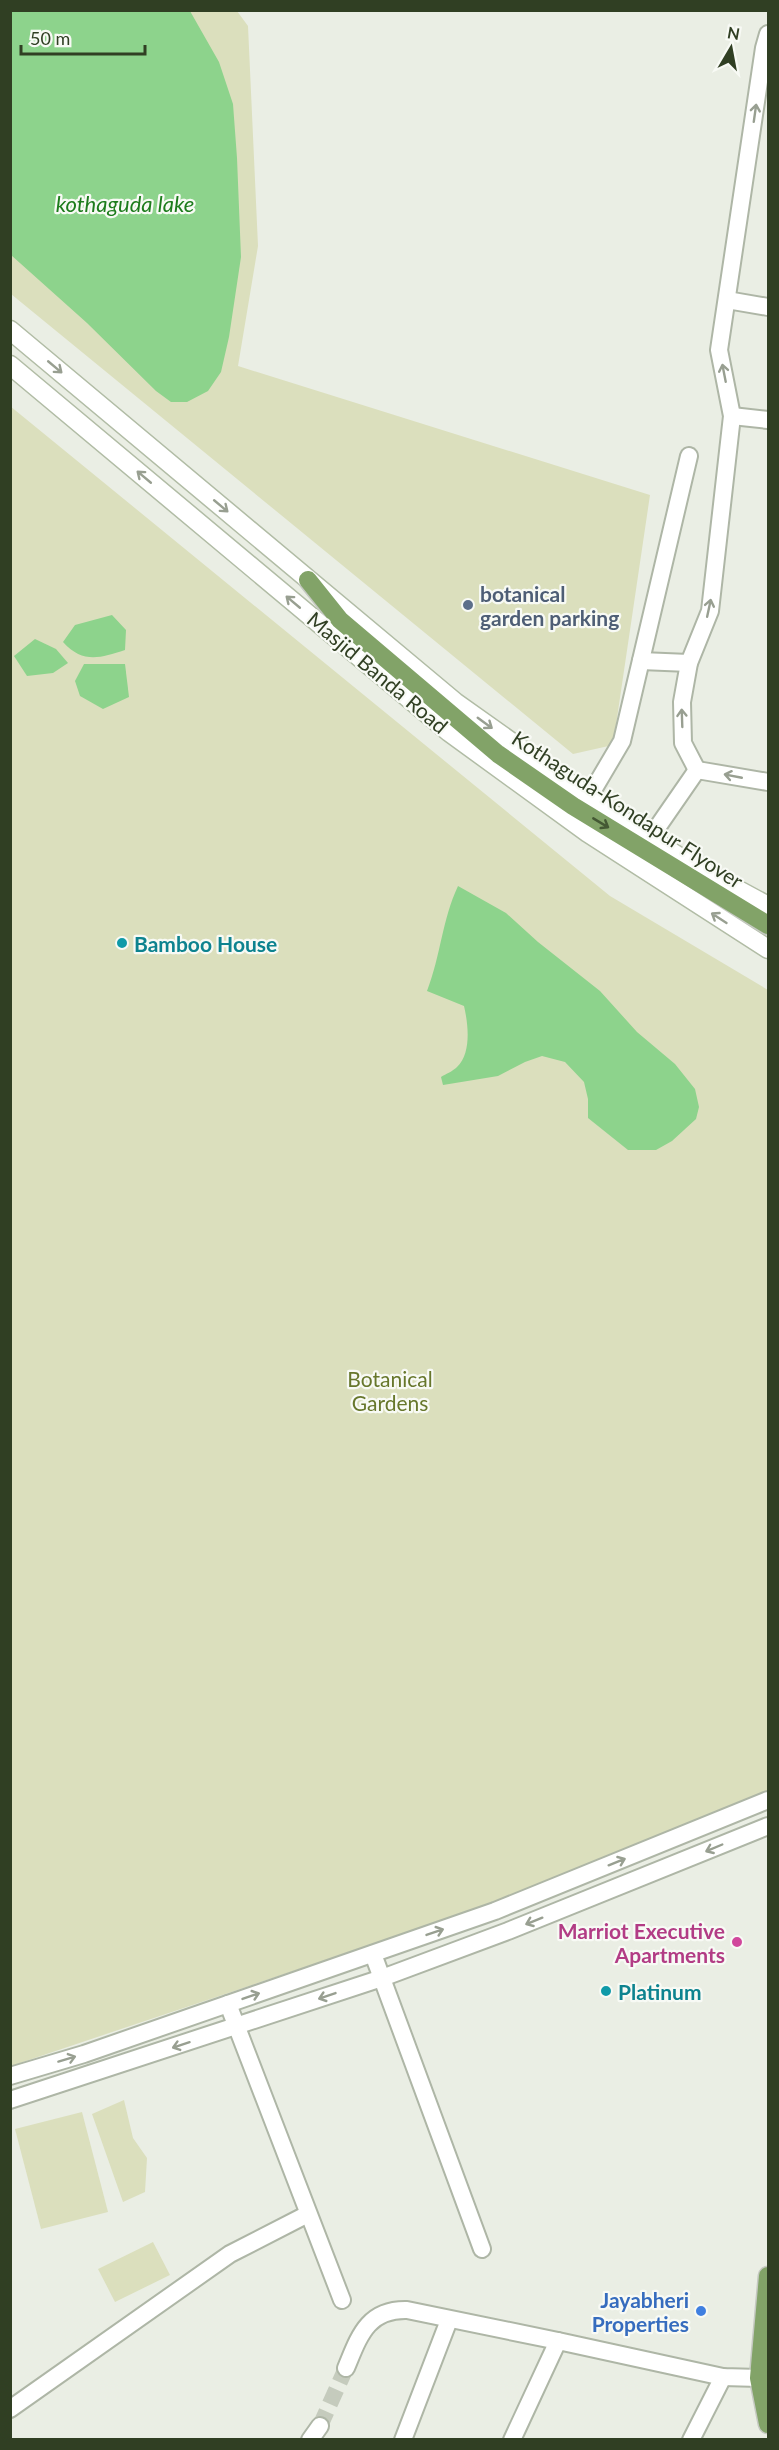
<svg xmlns="http://www.w3.org/2000/svg" width="779" height="2450" viewBox="0 0 779 2450" font-family="Lato,sans-serif">
	<style>
		.green { fill: #dbdfbd }
		.water { fill: #8dd38c }
		.lines { fill: none; stroke-linecap: round; stroke-linejoin: round }
		.minor-tunnel { stroke: #c5cbbd; stroke-width: 16; stroke-dasharray: 16 8; stroke-linecap: butt }
		.minor-casing { stroke: #aeb6a6; stroke-width: 20 }
		.secondary-casing { stroke: #b1bca5; stroke-width: 21 }
		.primary-casing { stroke: #c5c9c1; stroke-width: 21 }
		.minor { stroke: #fff; stroke-width: 16 }
		.secondary { stroke: #fff; stroke-width: 18 }
		.primary { stroke: #82a368; stroke-width: 18 }
		.oneway { stroke: #989f91 }
		.oneway2 { stroke: #445834 }
		.service-dot { fill: #5c6f8a; stroke: #f8faf5; stroke-width: 2 }
		.culture-dot { fill: #0f9aa8; stroke: #f8faf5; stroke-width: 2 }
		.hotel-dot { fill: #d1479c; stroke: #f8faf5; stroke-width: 2 }
		.shop-dot { fill: #3f7fe0; stroke: #f8faf5; stroke-width: 2 }
		.labels { text-anchor: middle; dominant-baseline: central; stroke-width: 4.5; stroke-linejoin: round; paint-order: stroke }
		.service-label { font-size: 21px; font-weight: bold; fill: #4e5e75; stroke: #f8faf5; text-anchor: start }
		.street-label { font-size: 21px; fill: #303f23; stroke: #f8faf5 }
		.culture-label { font-size: 21px; font-weight: bold; fill: #0d838f; stroke: #f8faf5; text-anchor: start }
		.park-label { font-size: 21px; fill: #67772c; stroke: #f8faf5 }
		.hotel-label { font-size: 21px; font-weight: bold; fill: #b23c85; stroke: #f8faf5; text-anchor: end }
		.shop-label { font-size: 21px; font-weight: bold; fill: #366cbe; stroke: #f8faf5; text-anchor: end }
		.water-label { font-size: 22px; font-style: italic; fill: #1d7c1c; stroke: #f8faf5 }
	</style>
	<rect width="100%" height="100%" fill="#eaeee4"/>
	<g class="green">
		<path d="M 10,11 L 237,11 L 248,26 L 258,246 L 238,366 L 650,495 L 613,745 L 573,754 L 11,294 Z"/>
		<path d="M 10,406 L 610,896 L 768,990 L 768,1790 L 499,1902 L 11,2066 Z"/>
		<path d="M 124,2100 L 133,2138 L 147,2158 L 145,2192 L 123,2202 L 92,2114 Z"/>
		<path d="M 82,2112 L 108,2212 L 41,2229 L 15,2129 Z"/>
		<path d="M 153,2242 L 170,2275 L 115,2302 L 98,2269 Z"/>
	</g>
	<g class="water">
		<path d="M 10,11 L 190,11 L 219,62 L 233,104 L 237,158 L 241,257 L 229,337 L 221,372 L 208,391 L 187,402 L 171,402 L 156,391 L 87,323 L 11,255 Z"/>
		<path d="M 112,615 L 126,630 L 125,650 C 100,658 83,664 63,642 L 75,625 Z"/>
		<path d="M 35,639 L 56,649 L 68,663 L 53,673 L 27,676 L 14,656 Z"/>
		<path d="M 84,664 L 125,664 L 129,697 L 103,709 L 80,696 L 75,681 Z"/>
		<path d="M 458,886 L 506,913 L 538,942 L 600,991 L 637,1032 L 675,1064 L 695,1089 L 699,1107 L 696,1119 L 672,1141 L 656,1150 L 628,1150 L 588,1118 L 588,1099 L 584,1082 L 565,1062 L 542,1056 L 525,1062 L 498,1076 L 443,1085 L 441,1077 C 446,1074 453,1071 457,1067 C 472,1053 468,1023 464,1006 L 427,991 C 441,955 442,920 458,886 Z"/>
	</g>
	<g class="lines">
		<path class="minor-tunnel" d="M 320,2426 L 346,2368"/>
		<g class="minor-casing">
			<g id="minor">
				<path d="M 727,300 L 768,307"/>
				<path d="M 732,416 L 768,420"/>
				<path d="M 641,661 L 689,663"/>
				<path d="M 697,770 L 683,743 L 682,702 L 689,663 L 710,611 L 732,416 L 719,350 L 764,48 L 768,34"/>
				<path d="M 697,770 L 768,782"/>
				<path d="M 589,797 L 622,741 L 689,456"/>
				<path d="M 650,838 L 697,770"/>
				<path d="M 373,1954 L 482,2249"/>
				<path d="M 228,2004 L 342,2300"/>
				<path d="M 10,2076 L 84,2054 L 495,1911 L 768,1800"/>
				<path d="M 10,2100 L 382,1978 L 508,1931 L 768,1826"/>
				<path d="M 346,2368 C 359,2337 367,2309 407,2310 L 558,2341"/>
				<path d="M 10,2409 L 230,2254 L 308,2214"/>
				<path d="M 310,2440 L 320,2426"/>
				<path d="M 403,2440 L 449,2320"/>
				<path d="M 512,2440 L 558,2341 L 723,2377 L 759,2378"/>
				<path d="M 691,2440 L 723,2377"/>
			</g>
		</g>
		<g class="secondary-casing">
			<g id="secondary">
				<path d="M 10,330 L 455,702 L 611,813 L 692,865 L 768,906"/>
				<path d="M 10,365 L 449,732 L 588,833 L 768,949"/>
			</g>
		</g>
		<g class="primary-casing">
			<g id="primary">
				<path d="M 308,580 L 340,620 L 498,754 L 573,806 L 768,925"/>
				<path d="M 768,2276 L 759,2378 L 768,2424"/>
			</g>
		</g>
		<use href="#minor" class="minor"/>
		<use href="#secondary" class="secondary"/>
		<use href="#primary" class="primary"/>
	</g>
	<defs><path id="oneway-shaft" d="M-6 0H5M1.5-3L5.5 0L1.5 3" fill="none" stroke-width="1.6" stroke-linecap="round" stroke-linejoin="round" transform="scale(1.5)"/></defs>
	<g class="oneway">
		<use href="#oneway-shaft" transform="translate(755 113) rotate(-82)"/>
		<use href="#oneway-shaft" transform="translate(55 367) rotate(40)"/>
		<use href="#oneway-shaft" transform="translate(724 373) rotate(-101)"/>
		<use href="#oneway-shaft" transform="translate(144 477) rotate(-140)"/>
		<use href="#oneway-shaft" transform="translate(221 506) rotate(40)"/>
		<use href="#oneway-shaft" transform="translate(293 602) rotate(-140)"/>
		<use href="#oneway-shaft" transform="translate(709 608) rotate(-78)"/>
		<use href="#oneway-shaft" transform="translate(682 718) rotate(-92)"/>
		<use href="#oneway-shaft" transform="translate(485 723) rotate(36)"/>
		<use href="#oneway-shaft" transform="translate(733 776) rotate(-169)"/>
		<use href="#oneway-shaft" transform="translate(719 918) rotate(-147)"/>
		<use href="#oneway-shaft" transform="translate(714 1848) rotate(157)"/>
		<use href="#oneway-shaft" transform="translate(617 1862) rotate(-22)"/>
		<use href="#oneway-shaft" transform="translate(534 1921) rotate(158)"/>
		<use href="#oneway-shaft" transform="translate(435 1932) rotate(-19)"/>
		<use href="#oneway-shaft" transform="translate(251 1996) rotate(-19)"/>
		<use href="#oneway-shaft" transform="translate(327 1996) rotate(161)"/>
		<use href="#oneway-shaft" transform="translate(181 2045) rotate(162)"/>
		<use href="#oneway-shaft" transform="translate(67 2059) rotate(-17)"/>
	</g>
	<use class="oneway2" href="#oneway-shaft" transform="translate(601 823) rotate(31)"/>
	<circle class="service-dot" cx="468" cy="605" r="6"/>
	<g class="culture-dot">
		<circle cx="122" cy="943" r="6"/>
		<circle cx="606" cy="1991" r="6"/>
	</g>
	<circle class="hotel-dot" cx="737" cy="1942" r="6"/>
	<circle class="shop-dot" cx="701" cy="2311" r="6"/>
	<g class="labels">
		<g class="service-label">
			<text x="480" y="593">botanical<tspan x="480" dy="24">garden parking</tspan></text>
		</g>
		<g class="street-label">
			<text transform="translate(378 672) rotate(40)">Masjid Banda Road</text>
			<text transform="translate(628 809) rotate(33)">Kothaguda-Kondapur Flyover</text>
		</g>
		<g class="culture-label">
			<text x="134" y="943">Bamboo House</text>
			<text x="618" y="1991">Platinum</text>
		</g>
		<g class="park-label">
			<text x="390" y="1378">Botanical<tspan x="390" dy="24">Gardens</tspan></text>
		</g>
		<g class="hotel-label">
			<text x="725" y="1930">Marriot Executive<tspan x="725" dy="24">Apartments</tspan></text>
		</g>
		<g class="shop-label">
			<text x="689" y="2299">Jayabheri<tspan x="689" dy="24">Properties</tspan></text>
		</g>
		<g class="water-label">
			<text x="125" y="203">kothaguda lake</text>
		</g>
	</g>
	<rect width="779" height="2450" fill="none" stroke="#303f23" stroke-width="24"/>
	<g transform="translate(731 48) rotate(10)" stroke="#f8faf5" stroke-width="4.5" paint-order="stroke">
	<path d="M0-4.5L10 22L0 15L-10 22Z" fill="#303f23"/>
	<text y="-9" font-size="16" font-weight="bold" text-anchor="middle" fill="#303f23">N</text>
	</g>
	<path d="M21 45v9h124v-9" fill="none" stroke="#303f23" stroke-width="3"/>
	<text x="30" y="45" font-size="18" fill="#303f23" stroke="#f8faf5" stroke-width="4.5" paint-order="stroke">50 m</text>
</svg>
